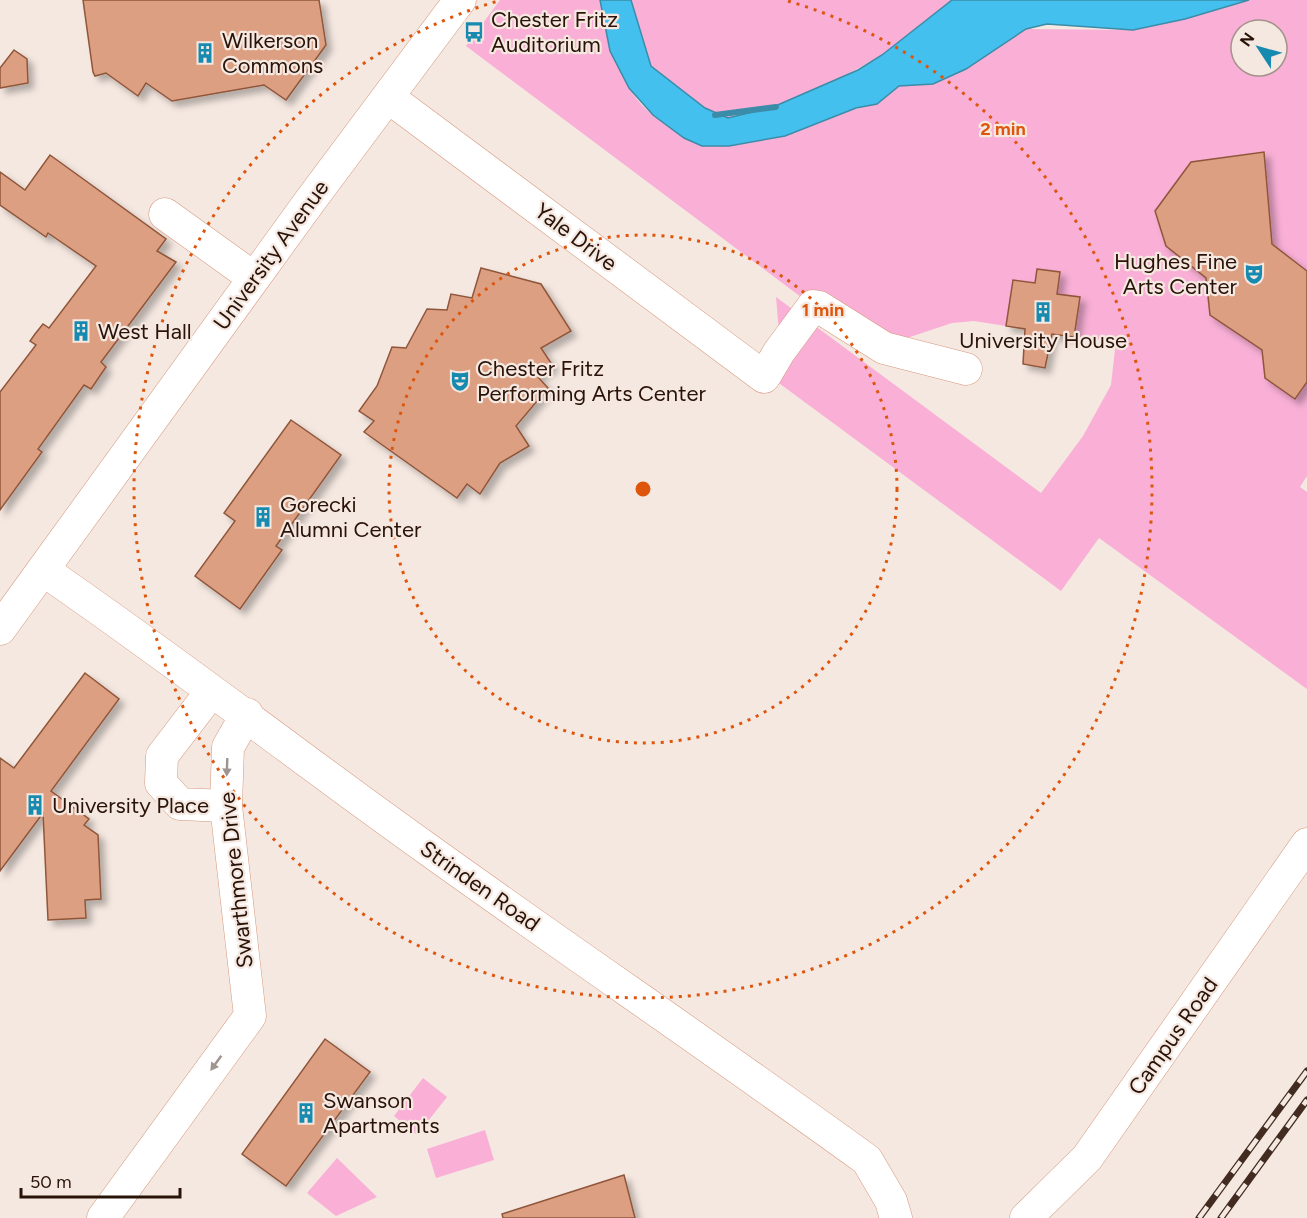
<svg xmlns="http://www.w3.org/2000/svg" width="1307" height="1218" viewBox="0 0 1307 1218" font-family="Figtree,sans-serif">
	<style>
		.green { fill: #f9afd6; fill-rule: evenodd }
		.water { fill: #43c0ed; stroke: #3b8ca8; stroke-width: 1.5 }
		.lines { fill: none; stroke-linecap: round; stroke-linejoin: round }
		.stream { stroke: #3b8ca8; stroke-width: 6 }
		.building { fill: #dd9f81; stroke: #8f563b; stroke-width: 1.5; filter: url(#shadow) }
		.minor-casing { stroke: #d6987b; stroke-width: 33 }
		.minor { stroke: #fff; stroke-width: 32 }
		.rail-casing { stroke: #422c21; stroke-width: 7 }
		.rail { stroke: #f5e8e1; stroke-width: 4.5; stroke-dasharray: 14; stroke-linecap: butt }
		.oneway { fill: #9f948f }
		.ring { fill: none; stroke: #de550c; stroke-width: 3; stroke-dasharray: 3 6 }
		.labels { text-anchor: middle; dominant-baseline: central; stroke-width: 4.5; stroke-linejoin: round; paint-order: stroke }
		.poi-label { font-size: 22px; fill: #291207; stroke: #f5e8e1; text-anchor: start }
		.street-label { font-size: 22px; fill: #291207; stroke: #f5e8e1 }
		.centre { fill: #de550c; stroke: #f5e8e1; stroke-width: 3 }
		.ring-label { font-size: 18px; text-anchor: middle; font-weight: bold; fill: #de550c; stroke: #f5e8e1; stroke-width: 4.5; stroke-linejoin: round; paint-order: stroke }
	</style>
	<defs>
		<filter id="shadow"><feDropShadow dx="5.5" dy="5.5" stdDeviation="3" flood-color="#0004"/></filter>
	</defs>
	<rect width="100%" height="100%" fill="#f5e8e1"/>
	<g class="green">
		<path d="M 500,0 L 601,0 C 609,42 618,88 654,116 C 669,127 686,136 702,146 L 877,104 L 899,86 L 990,52 L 1026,29 L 1133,30 L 1185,19 L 1249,0 L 1307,0 L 1307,271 L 1272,244 L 1264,152 L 1191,162 L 1156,212 L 1166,246 L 1206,278 L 1210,315 L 1262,350 L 1265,378 L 1295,399 L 1307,382 L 1307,476 L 1300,487 L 1307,492 L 1307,689 L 1099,538 L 1061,591 L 772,378 L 780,344 L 776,297 L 1041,493 L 1083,436 L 1111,385 L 1116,341 L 1074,337 L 1080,297 L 1057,294 L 1060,272 L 1038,269 L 1035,283 L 1013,280 L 1006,326 L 974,321 L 952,323 L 889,344 L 813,306 L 466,46 ZM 1241,30 L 1277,30 L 1277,66 L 1241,66 Z"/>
		<path d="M 631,0 L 952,0 L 882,55 L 794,104 L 728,118 L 705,108 L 651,66 Z"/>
		<path d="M 423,1078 L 447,1097 L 417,1135 L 394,1116 Z"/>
		<path d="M 485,1130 L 494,1160 L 436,1178 L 427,1149 Z"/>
		<path d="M 337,1158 L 377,1197 L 336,1216 L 307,1193 Z"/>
	</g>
	<path class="water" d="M 600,0 L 631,0 L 651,66 L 705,108 L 728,118 L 773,107 L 858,70 L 882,55 L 952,0 L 1249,0 L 1185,19 L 1133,30 L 1047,24 L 1026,29 L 966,69 L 933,84 L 899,86 L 877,104 L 856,108 L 785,136 L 729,146 L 702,146 L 684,138 L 653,115 L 629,88 L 610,51 Z"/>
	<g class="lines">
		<path class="stream" d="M 715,115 L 776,107"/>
	</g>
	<g class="building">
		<path d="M 83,0 L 319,0 L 326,45 L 286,100 L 264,85 L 172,101 L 146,83 L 138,96 L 106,73 L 95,76 L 93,72 Z"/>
		<path d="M 14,50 L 27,59 L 28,83 L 0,88 L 0,68 Z"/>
		<path d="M 1264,152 L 1272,244 L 1307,271 L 1307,382 L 1295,399 L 1265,378 L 1262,350 L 1210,315 L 1206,278 L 1166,246 L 1155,211 L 1191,162 Z"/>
		<path d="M 50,155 L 166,239 L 157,251 L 176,262 L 101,362 L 106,367 L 91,389 L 84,385 L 38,449 L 42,452 L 0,510 L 0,392 L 36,345 L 30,341 L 35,334 L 43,324 L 49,328 L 96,266 L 48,233 L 46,237 L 0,205 L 0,172 L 25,190 Z"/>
		<path d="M 481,268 L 541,284 L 571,331 L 541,348 L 553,366 L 537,376 L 548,388 L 516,426 L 529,446 L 500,463 L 480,494 L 467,484 L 457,498 L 364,432 L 374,421 L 359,411 L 377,386 L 392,347 L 406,348 L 427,309 L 447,310 L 451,294 L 472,298 Z"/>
		<path d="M 1037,269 L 1060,272 L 1057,294 L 1080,297 L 1074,337 L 1052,334 L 1045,368 L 1023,364 L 1025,329 L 1006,326 L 1013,280 L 1035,283 Z"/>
		<path d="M 291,420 L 341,455 L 276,546 L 282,550 L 240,609 L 195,576 L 235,521 L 224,513 Z"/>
		<path d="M 85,673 L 119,699 L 51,791 L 89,819 L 84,825 L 98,835 L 101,899 L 85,900 L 86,918 L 48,920 L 43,813 L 0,871 L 0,758 L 14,768 Z"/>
		<path d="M 325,1039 L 370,1072 L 286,1186 L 242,1154 Z"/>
		<path d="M 624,1175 L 635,1218 L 503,1218 L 502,1214 Z"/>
	</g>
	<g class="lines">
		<g class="minor-casing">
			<g id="minor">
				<path d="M 388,97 L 764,377"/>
				<path d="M 165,214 L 254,278"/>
				<path d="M 766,374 L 779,352 L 813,306 L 819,307 L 884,348 L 966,369"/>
				<path d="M 43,570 C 173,659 297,756 426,848 C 572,953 721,1054 867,1160 L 891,1201 L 896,1218"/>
				<path d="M 0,629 L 310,201 L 460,0"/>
				<path d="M 211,692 L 162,756 L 161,783 L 180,804 L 226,806"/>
				<path d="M 103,1218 L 250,1016 L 226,806 L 228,747 L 247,714"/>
				<path d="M 1026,1218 L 1087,1158 L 1307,844"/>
			</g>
		</g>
		<use href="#minor" class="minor"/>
		<g class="rail-casing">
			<g id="rail">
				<path d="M 1199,1218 L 1307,1071"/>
				<path d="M 1221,1218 L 1307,1100"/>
			</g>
		</g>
		<use href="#rail" class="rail"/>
	</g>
	<defs><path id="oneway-solid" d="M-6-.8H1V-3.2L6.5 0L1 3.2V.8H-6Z" transform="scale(1.5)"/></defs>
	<g class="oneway">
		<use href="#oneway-solid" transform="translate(227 767) rotate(92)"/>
		<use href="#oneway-solid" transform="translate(216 1063) rotate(126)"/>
	</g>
	<g class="ring">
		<circle cx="643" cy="489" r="254"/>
		<path d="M788 1A509 509 0 1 1 498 1"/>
	</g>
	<defs>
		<g id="bus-bare" transform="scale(1.62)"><path d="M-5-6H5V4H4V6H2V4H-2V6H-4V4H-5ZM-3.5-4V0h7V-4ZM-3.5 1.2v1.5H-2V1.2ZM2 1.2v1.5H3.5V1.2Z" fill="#178aaf" stroke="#f5e8e1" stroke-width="2.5" paint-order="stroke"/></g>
		<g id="building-bare" transform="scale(1.62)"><path d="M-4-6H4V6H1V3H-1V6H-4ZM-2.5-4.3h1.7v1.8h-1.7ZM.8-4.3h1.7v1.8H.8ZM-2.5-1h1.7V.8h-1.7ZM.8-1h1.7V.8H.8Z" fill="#178aaf" stroke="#f5e8e1" stroke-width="2.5" paint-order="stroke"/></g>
		<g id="theatre-bare" transform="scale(1.62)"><path d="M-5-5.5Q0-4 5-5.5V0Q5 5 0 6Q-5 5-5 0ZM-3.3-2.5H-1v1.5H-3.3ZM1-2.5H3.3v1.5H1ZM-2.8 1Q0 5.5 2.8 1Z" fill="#178aaf" stroke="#f5e8e1" stroke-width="2.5" paint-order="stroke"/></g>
	</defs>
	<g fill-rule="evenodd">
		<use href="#bus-bare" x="474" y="32"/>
		<use href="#building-bare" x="205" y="53"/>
		<use href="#theatre-bare" x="1254" y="274"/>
		<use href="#building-bare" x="1043" y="312"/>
		<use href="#building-bare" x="81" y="331"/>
		<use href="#theatre-bare" x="460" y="381"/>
		<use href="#building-bare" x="263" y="517"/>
		<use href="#building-bare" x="35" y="805"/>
		<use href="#building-bare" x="306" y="1113"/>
	</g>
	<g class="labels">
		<g class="poi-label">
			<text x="491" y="19">Chester Fritz<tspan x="491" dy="25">Auditorium</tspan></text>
			<text x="222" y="40">Wilkerson<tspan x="222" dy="25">Commons</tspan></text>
			<text x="1237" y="261" text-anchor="end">Hughes Fine<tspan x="1237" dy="25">Arts Center</tspan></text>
			<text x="98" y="331">West Hall</text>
			<text x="1043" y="340" text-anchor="middle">University House</text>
			<text x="477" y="368">Chester Fritz<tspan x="477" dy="25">Performing Arts Center</tspan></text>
			<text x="280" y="504">Gorecki<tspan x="280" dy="25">Alumni Center</tspan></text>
			<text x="52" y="805">University Place</text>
			<text x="323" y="1100">Swanson<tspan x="323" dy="25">Apartments</tspan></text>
		</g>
		<g class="street-label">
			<text transform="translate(576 237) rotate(37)">Yale Drive</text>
			<text transform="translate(271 255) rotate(-54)">University Avenue</text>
			<text transform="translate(236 880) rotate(-96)">Swarthmore Drive</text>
			<text transform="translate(480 886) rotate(35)">Strinden Road</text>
			<text transform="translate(1173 1036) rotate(-55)">Campus Road</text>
		</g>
	</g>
	<circle cx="643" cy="489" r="9" class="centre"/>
	<g class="ring-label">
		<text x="1003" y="135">2 min</text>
		<text x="823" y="316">1 min</text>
	</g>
	<g transform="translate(1259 48) rotate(306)"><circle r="28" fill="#f5e8e1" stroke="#a3928a" stroke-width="1.5"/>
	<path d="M0-4.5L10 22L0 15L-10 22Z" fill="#178aaf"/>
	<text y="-9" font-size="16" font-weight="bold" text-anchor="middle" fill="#291207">N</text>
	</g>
	<path d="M21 1188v9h159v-9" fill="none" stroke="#291207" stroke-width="3"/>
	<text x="30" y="1188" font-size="18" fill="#291207" stroke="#f5e8e1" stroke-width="4.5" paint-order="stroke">50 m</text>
</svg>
